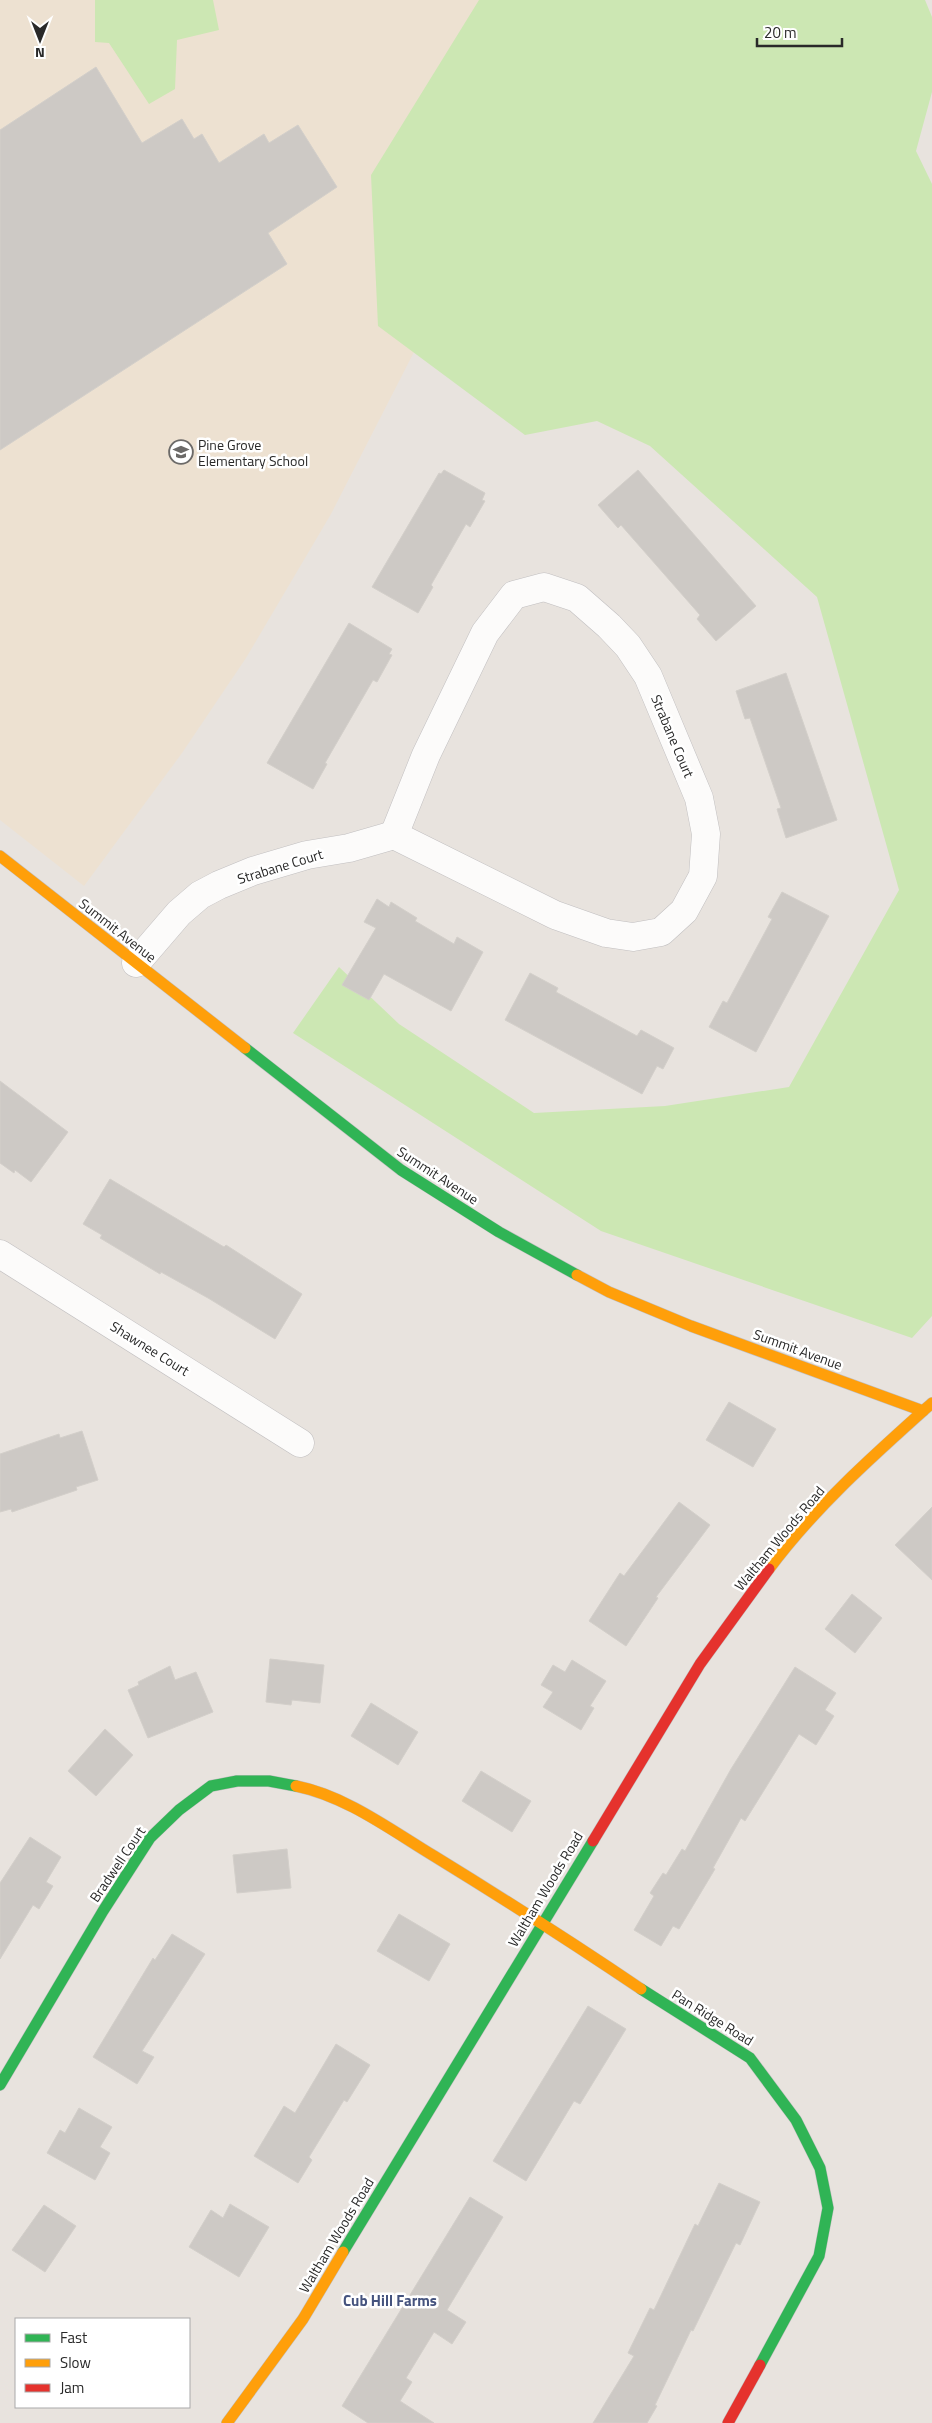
<svg xmlns="http://www.w3.org/2000/svg" width="932" height="2423" viewBox="0 0 932 2423" font-family="'Titillium Web',sans-serif">
	<style>
		.education { fill: #ede1d1 }
		.green { fill: #cce7b3 }
		.building { fill: #cdc9c5; stroke: #d3cfca }
		.lines { fill: none; stroke-linecap: round; stroke-linejoin: round }
		.street-casing { stroke: #c1bfc0; stroke-width: 29 }
		.fast-casing { stroke: #c1bfc0; stroke-width: 12 }
		.slow-casing { stroke: #c1bfc0; stroke-width: 12 }
		.jam-casing { stroke: #c1bfc0; stroke-width: 12 }
		.street { stroke: #fcfbfa; stroke-width: 28 }
		.fast { stroke: #30b455; stroke-width: 11 }
		.slow { stroke: #ff9f0a; stroke-width: 11 }
		.jam { stroke: #e5322d; stroke-width: 11 }
		.labels { text-anchor: middle; dominant-baseline: central; stroke-width: 5; stroke-linejoin: round; paint-order: stroke }
		.poi-label { font-size: 14px; fill: #292929; stroke: #fff; text-anchor: start }
		.street-label { font-size: 14px; fill: #292929; stroke: #fff }
		.neighbourhood-label { font-size: 15px; font-weight: bold; fill: #45537e; stroke: #fff }
	</style>
	<rect width="100%" height="100%" fill="#e8e3de"/>
	<path class="education" d="M 0,0 L 553,0 L 434,313 L 331,514 L 246,658 L 182,753 L 84,886 L 0,820 Z"/>
	<g class="green">
		<path d="M 95,0 L 213,0 L 219,30 L 177,40 L 175,89 L 149,104 L 109,43 L 95,42 Z"/>
		<path d="M 479,0 L 925,0 L 932,17 L 932,92 L 916,151 L 932,184 L 932,1316 L 912,1338 L 601,1231 L 293,1033 L 339,967 L 399,1024 L 534,1113 L 665,1106 L 789,1087 L 899,890 L 817,597 L 650,446 L 597,421 L 525,435 L 378,326 L 371,175 Z"/>
	</g>
	<g class="building">
		<path d="M 96,67 L 142,143 L 182,119 L 194,139 L 202,134 L 219,163 L 264,134 L 269,143 L 298,125 L 337,187 L 268,233 L 287,264 L 0,450 L 0,130 Z"/>
		<path d="M 444,470 L 485,493 L 482,500 L 485,501 L 470,527 L 466,524 L 431,585 L 433,587 L 418,613 L 372,587 L 439,473 L 441,474 Z"/>
		<path d="M 638,470 L 756,606 L 716,641 L 697,619 L 700,615 L 621,525 L 618,528 L 598,505 Z"/>
		<path d="M 349,623 L 392,649 L 389,654 L 392,655 L 377,682 L 373,680 L 325,763 L 327,764 L 313,789 L 267,763 Z"/>
		<path d="M 786,673 L 837,820 L 786,838 L 777,809 L 781,808 L 750,718 L 745,719 L 736,691 Z"/>
		<path d="M 782,892 L 829,916 L 756,1052 L 709,1027 L 723,1001 L 727,1003 L 772,919 L 768,917 Z"/>
		<path d="M 377,899 L 389,907 L 391,902 L 417,918 L 415,921 L 454,944 L 457,937 L 483,952 L 451,1011 L 384,974 L 369,1000 L 342,985 L 376,928 L 364,922 Z"/>
		<path d="M 530,973 L 558,988 L 556,992 L 637,1036 L 641,1030 L 674,1048 L 663,1069 L 657,1066 L 642,1094 L 505,1020 Z"/>
		<path d="M 0,1081 L 68,1132 L 31,1182 L 15,1170 L 14,1173 L 0,1163 Z"/>
		<path d="M 110,1179 L 224,1247 L 226,1245 L 302,1294 L 275,1339 L 208,1298 L 161,1272 L 160,1274 L 100,1238 L 102,1235 L 83,1224 Z"/>
		<path d="M 729,1402 L 776,1429 L 753,1467 L 706,1440 Z"/>
		<path d="M 82,1431 L 98,1480 L 76,1487 L 77,1490 L 12,1512 L 11,1509 L 0,1512 L 0,1454 L 59,1434 L 60,1438 Z"/>
		<path d="M 679,1502 L 710,1525 L 656,1597 L 658,1598 L 626,1646 L 589,1621 L 620,1573 L 624,1576 Z"/>
		<path d="M 932,1507 L 932,1580 L 895,1545 Z"/>
		<path d="M 852,1594 L 882,1618 L 855,1653 L 825,1629 Z"/>
		<path d="M 270,1659 L 324,1665 L 320,1703 L 292,1700 L 291,1705 L 266,1702 Z"/>
		<path d="M 572,1660 L 606,1681 L 590,1706 L 594,1708 L 581,1730 L 543,1707 L 553,1692 L 541,1685 L 553,1665 L 565,1672 Z"/>
		<path d="M 170,1666 L 175,1680 L 196,1672 L 213,1712 L 148,1738 L 128,1690 L 139,1685 L 138,1682 Z"/>
		<path d="M 795,1667 L 836,1693 L 825,1710 L 834,1716 L 816,1745 L 799,1734 L 745,1821 L 741,1818 L 713,1868 L 715,1869 L 679,1929 L 673,1926 L 661,1946 L 634,1930 L 654,1896 L 650,1893 L 663,1873 L 666,1875 L 682,1849 L 685,1851 L 731,1769 Z"/>
		<path d="M 371,1703 L 418,1732 L 398,1765 L 351,1736 Z"/>
		<path d="M 105,1729 L 133,1755 L 96,1796 L 68,1771 Z"/>
		<path d="M 481,1771 L 531,1801 L 512,1832 L 462,1801 Z"/>
		<path d="M 30,1837 L 61,1857 L 46,1882 L 53,1886 L 39,1909 L 33,1905 L 0,1959 L 0,1883 Z"/>
		<path d="M 287,1849 L 291,1888 L 237,1893 L 233,1855 Z"/>
		<path d="M 399,1914 L 450,1944 L 429,1981 L 377,1951 Z"/>
		<path d="M 172,1934 L 205,1954 L 142,2051 L 154,2057 L 137,2084 L 93,2057 L 153,1958 L 155,1960 Z"/>
		<path d="M 588,2006 L 626,2029 L 580,2104 L 574,2101 L 526,2181 L 493,2161 Z"/>
		<path d="M 336,2044 L 370,2065 L 347,2102 L 344,2100 L 309,2157 L 312,2160 L 298,2183 L 254,2156 L 284,2106 L 295,2113 Z"/>
		<path d="M 79,2108 L 112,2127 L 100,2147 L 110,2153 L 95,2180 L 47,2153 L 60,2130 L 65,2133 Z"/>
		<path d="M 719,2183 L 760,2202 L 740,2245 L 736,2243 L 693,2331 L 691,2330 L 655,2405 L 657,2406 L 647,2423 L 593,2423 L 634,2356 L 628,2353 L 650,2308 L 654,2310 L 695,2224 L 698,2226 Z"/>
		<path d="M 470,2197 L 503,2217 L 447,2310 L 466,2322 L 452,2344 L 434,2332 L 406,2378 L 412,2382 L 400,2401 L 434,2423 L 368,2423 L 342,2406 Z"/>
		<path d="M 230,2204 L 269,2227 L 239,2277 L 189,2247 L 211,2210 L 223,2218 Z"/>
		<path d="M 44,2205 L 76,2226 L 45,2272 L 12,2250 Z"/>
	</g>
	<g class="lines">
		<g class="street-casing">
			<g id="street">
				<path d="M 544,587 L 577,598 L 609,626 L 628,646 L 648,676 L 699,798 L 706,834 L 703,876 L 684,911 L 661,932 L 633,937 L 606,933 L 555,915 L 394,835 L 426,755 L 485,633 L 514,595 Z"/>
				<path d="M 136,963 L 179,913 L 200,895 L 219,885 L 253,871 L 307,855 L 349,848 L 394,835"/>
				<path d="M 0,1254 L 300,1443"/>
			</g>
		</g>
		<g class="fast-casing">
			<g id="fast">
				<path d="M 245,1048 L 401,1170 L 499,1232 L 577,1275"/>
				<path d="M 641,1989 L 750,2058 L 796,2120 L 820,2168 L 828,2208 L 819,2256 L 760,2365"/>
				<path d="M 0,2085 L 103,1911 L 150,1838 L 179,1810 L 211,1786 L 237,1781 L 269,1781 L 296,1786"/>
				<path d="M 343,2252 L 593,1841"/>
			</g>
		</g>
		<g class="slow-casing">
			<g id="slow">
				<path d="M 0,856 L 245,1048"/>
				<path d="M 577,1275 L 609,1292 L 691,1326 L 923,1411"/>
				<path d="M 769,1569 C 815,1507 875,1454 932,1403"/>
				<path d="M 296,1786 C 346,1796 391,1830 434,1856 C 504,1899 573,1943 641,1989"/>
				<path d="M 227,2423 L 303,2319 L 343,2252"/>
			</g>
		</g>
		<g class="jam-casing">
			<g id="jam">
				<path d="M 593,1841 L 700,1664 L 769,1569"/>
				<path d="M 728,2423 L 760,2365"/>
			</g>
		</g>
		<use href="#street" class="street"/>
		<use href="#fast" class="fast"/>
		<use href="#slow" class="slow"/>
		<use href="#jam" class="jam"/>
	</g>
	<defs>
		<g id="school-ring" transform="scale(1.25)"><circle r="9.5" fill="#fff" stroke="#6c6a68" stroke-width="1.5"/><path d="M0-5L7-2L0 1L-7-2ZM-4 1L0 2.5L4 1V4Q0 6-4 4Z" fill="#6c6a68"/></g>
	</defs>
	<g fill-rule="evenodd">
		<use href="#school-ring" x="181" y="452"/>
	</g>
	<g class="labels">
		<g class="poi-label">
			<text x="198" y="444">Pine Grove<tspan x="198" dy="16">Elementary School</tspan></text>
		</g>
		<g class="street-label">
			<text transform="translate(673 736) rotate(67)">Strabane Court</text>
			<text transform="translate(280 866) rotate(-17)">Strabane Court</text>
			<text transform="translate(118 930) rotate(38)">Summit Avenue</text>
			<text transform="translate(438 1175) rotate(33)">Summit Avenue</text>
			<text transform="translate(150 1348) rotate(32)">Shawnee Court</text>
			<text transform="translate(798 1349) rotate(20)">Summit Avenue</text>
			<text transform="translate(779 1538) rotate(-50)">Waltham Woods Road</text>
			<text transform="translate(117 1864) rotate(-56)">Bradwell Court</text>
			<text transform="translate(545 1889) rotate(-59)">Waltham Woods Road</text>
			<text transform="translate(713 2017) rotate(32)">Pan Ridge Road</text>
			<text transform="translate(336 2235) rotate(-59)">Waltham Woods Road</text>
		</g>
		<g class="neighbourhood-label">
			<text x="390" y="2300">Cub Hill Farms</text>
		</g>
	</g>
	<rect x="15" y="2318" width="175" height="90" fill="#ffffff" stroke="#a9a9a9"/>
	<rect x="25" y="2334" width="25" height="8" fill="#30b455" stroke="#a9a9a9"/>
	<text x="60" y="2343" font-size="15" fill="#292929">Fast</text>
	<rect x="25" y="2359" width="25" height="8" fill="#ff9f0a" stroke="#a9a9a9"/>
	<text x="60" y="2368" font-size="15" fill="#292929">Slow</text>
	<rect x="25" y="2384" width="25" height="8" fill="#e5322d" stroke="#a9a9a9"/>
	<text x="60" y="2393" font-size="15" fill="#292929">Jam</text>
	<g transform="translate(40 40) rotate(180)" stroke="#ffffff" stroke-width="4" paint-order="stroke">
	<path d="M0-4L9 19L0 12L-9 19Z" fill="#292929"/>
	<text y="-8" font-size="14" font-weight="bold" text-anchor="middle" fill="#292929">N</text>
	</g>
	<path d="M757 38v8h85v-8" fill="none" stroke="#292929" stroke-width="2.5"/>
	<text x="764" y="38" font-size="15" fill="#292929" stroke="#ffffff" stroke-width="4" paint-order="stroke">20 m</text>
</svg>
